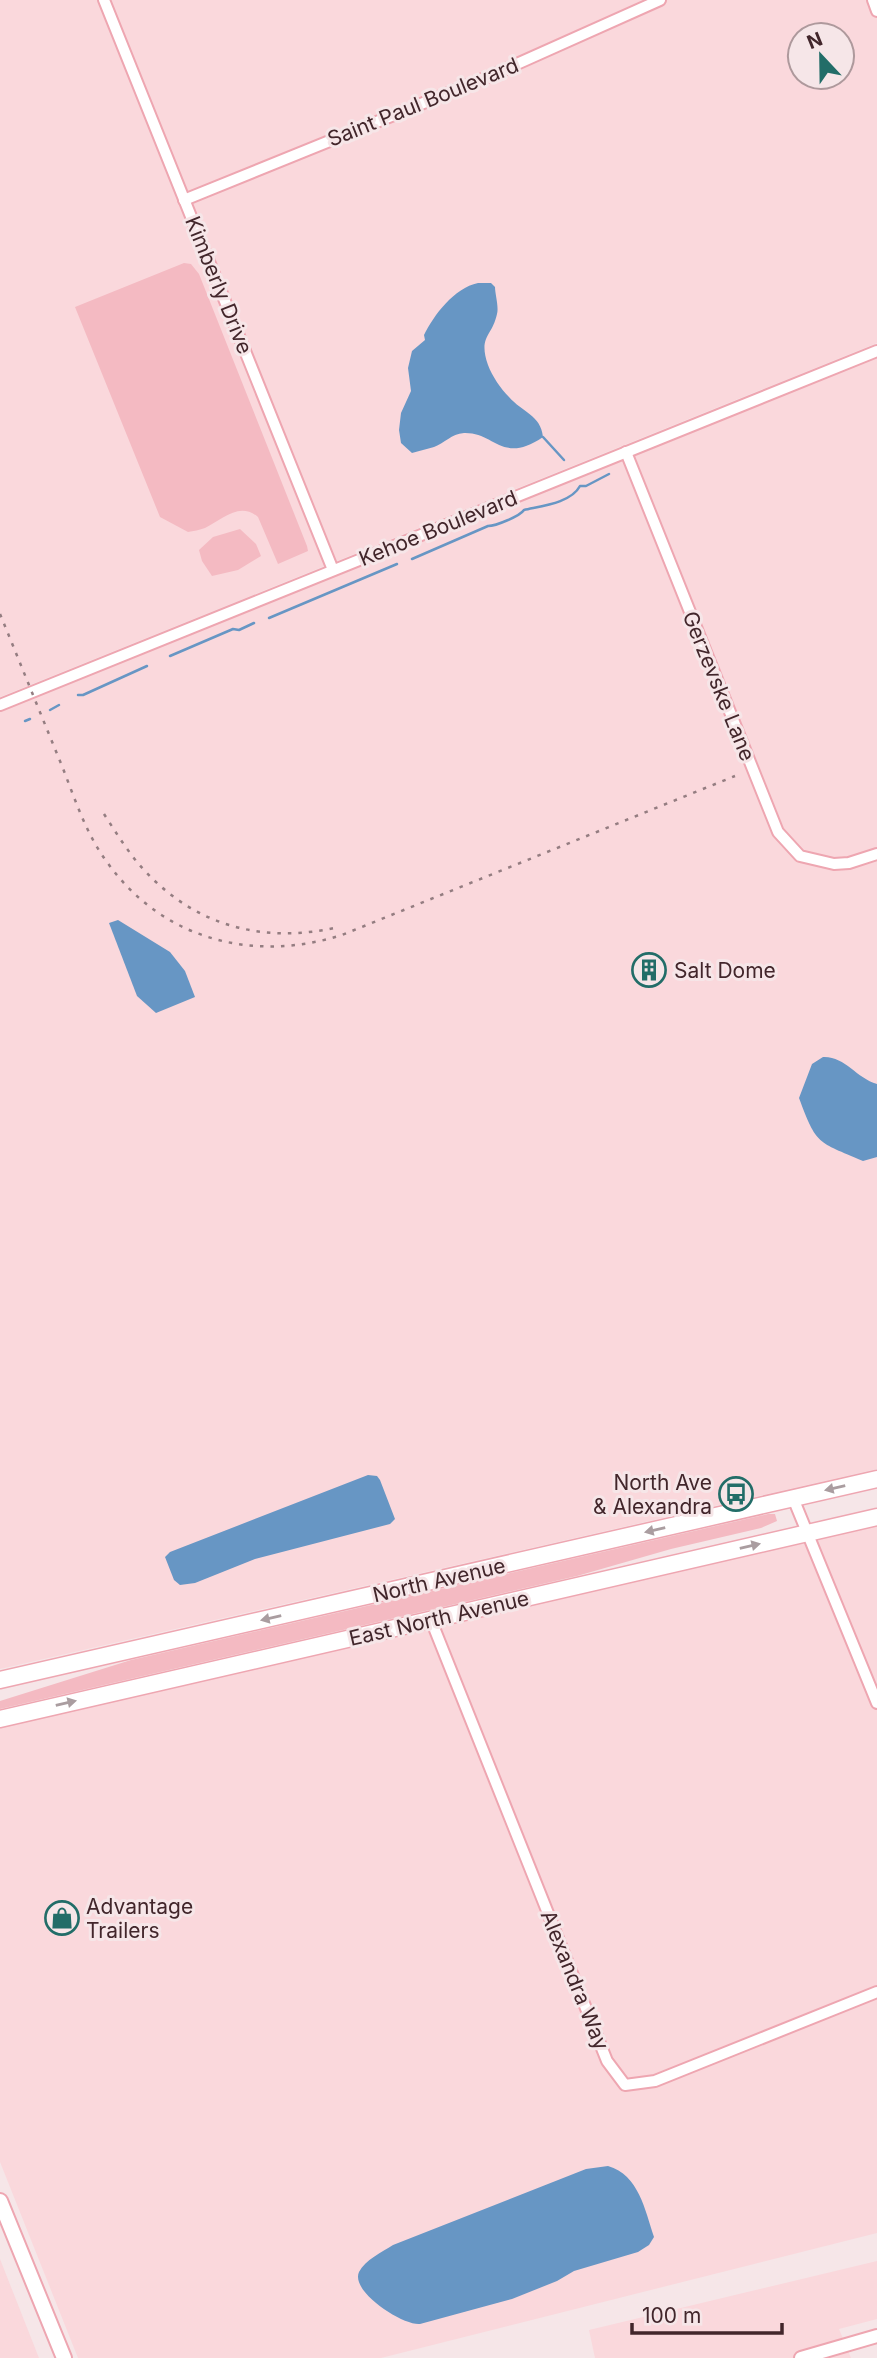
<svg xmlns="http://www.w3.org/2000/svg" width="877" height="2358" viewBox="0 0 877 2358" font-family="Inter,sans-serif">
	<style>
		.built { fill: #fad8dc; fill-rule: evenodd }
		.green { fill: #f4bac2 }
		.water { fill: #6796c4 }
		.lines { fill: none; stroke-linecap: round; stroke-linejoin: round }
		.stream { stroke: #6796c4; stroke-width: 2.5 }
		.minor-casing { stroke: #eea6b1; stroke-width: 14 }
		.tertiary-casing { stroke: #eea6b1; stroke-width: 16 }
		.secondary-casing { stroke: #eea6b1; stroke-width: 18 }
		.primary-casing { stroke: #eea6b1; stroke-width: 19 }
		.minor { stroke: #fff; stroke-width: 10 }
		.tertiary { stroke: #fff; stroke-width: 12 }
		.secondary { stroke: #fff; stroke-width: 14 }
		.primary { stroke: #fff; stroke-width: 16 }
		.rail { stroke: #947d81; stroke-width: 2.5; stroke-dasharray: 3.5 7; stroke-linecap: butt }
		.oneway { fill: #aa9da0 }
		.labels { text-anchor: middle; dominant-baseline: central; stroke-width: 6; stroke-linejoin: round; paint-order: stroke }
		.street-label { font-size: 21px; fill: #42262b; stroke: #f6e6e8 }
		.poi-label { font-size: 21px; fill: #42262b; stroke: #f6e6e8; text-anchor: start }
	</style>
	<rect width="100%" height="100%" fill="#f6e6e8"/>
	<g class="built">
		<path d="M 0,0 L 877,0 L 877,343 L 0,697 ZM 800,35 L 842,35 L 842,77 L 800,77 Z"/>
		<path d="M 877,356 L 877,1469 L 0,1669 L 0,710 Z"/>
		<path d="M 877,1524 L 877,2233 L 381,2358 L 78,2358 L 0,2162 L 0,1725 Z"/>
		<path d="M 0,2259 L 39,2358 L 0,2358 Z"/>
		<path d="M 877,2261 L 877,2319 L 839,2329 L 851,2358 L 595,2358 L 589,2330 Z"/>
	</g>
	<g class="green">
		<path d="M 184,263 L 191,264 L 199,274 L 307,546 L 308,551 L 278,564 L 258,517 C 239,501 222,520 205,528 C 200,530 193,531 188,532 L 160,517 L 75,307 Z"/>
		<path d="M 240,529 L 256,544 L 261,556 L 238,570 L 212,576 L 202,561 L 199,550 L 213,537 Z"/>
		<path d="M 768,1514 L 775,1514 L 777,1521 L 761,1528 L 671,1549 L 577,1576 L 0,1709 L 0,1701 L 131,1660 Z"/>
	</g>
	<g class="water">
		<path d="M 478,283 L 491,283 L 495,287 C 495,294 499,307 497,314 C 492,337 478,336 488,365 C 492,376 501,389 509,397 C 522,412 541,415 543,437 C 502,465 495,432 464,433 C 451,434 445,443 434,447 C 427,449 419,451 412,453 L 401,443 L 399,430 L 401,413 L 411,391 L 408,368 L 412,351 L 425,340 L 424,335 C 434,315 454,288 478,283 Z"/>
		<path d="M 118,920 L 170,952 L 185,971 L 195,997 L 156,1013 L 137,996 L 109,923 Z"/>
		<path d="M 823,1057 C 845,1056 856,1078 877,1084 L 877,1157 L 863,1161 C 817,1141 817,1146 799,1098 L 812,1064 Z"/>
		<path d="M 368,1475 L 377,1476 L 380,1480 L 395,1519 L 390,1524 L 255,1559 L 195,1583 L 180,1585 L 174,1580 L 165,1557 L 170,1552 Z"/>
		<path d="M 608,2166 C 639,2175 645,2210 654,2237 L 649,2245 L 638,2252 L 574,2271 L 557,2281 L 512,2299 L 420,2324 C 404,2326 350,2292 359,2272 C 365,2260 382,2252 393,2245 L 586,2169 Z"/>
	</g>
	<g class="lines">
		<g class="stream">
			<path d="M 543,437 L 564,460"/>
			<path d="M 412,559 L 488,526 C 496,526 520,516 524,510 C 541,506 571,503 580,486 L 586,486 L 609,474"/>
			<path d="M 269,618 L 397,564"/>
			<path d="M 170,656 L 233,629 L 239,630 L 254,623"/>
			<path d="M 78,695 L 83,695 L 147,666"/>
			<path d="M 50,710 L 59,705"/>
			<path d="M 25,721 L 30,719"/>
		</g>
		<g class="minor-casing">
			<g id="minor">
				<path d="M 104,0 L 333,570"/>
				<path d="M 873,0 L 877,11"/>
				<path d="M 184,200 L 490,76 L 660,0"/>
				<path d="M 626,452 L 778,832 L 800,856 L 834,864 L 849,863 L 877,854"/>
				<path d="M 0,705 L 877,351"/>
				<path d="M 793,1498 L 877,1703"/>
				<path d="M 431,1620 L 607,2061 L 625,2085 L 655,2081 L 877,1992"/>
			</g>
		</g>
		<g class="tertiary-casing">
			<path id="tertiary" d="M 801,2358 L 877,2336"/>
		</g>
		<g class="secondary-casing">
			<path id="secondary" d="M 0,2201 L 64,2358"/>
		</g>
		<g class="primary-casing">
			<g id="primary">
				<path d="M 0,1680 L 877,1479"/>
				<path d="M 0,1719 L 877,1517"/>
			</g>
		</g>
		<use href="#minor" class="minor"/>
		<use href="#tertiary" class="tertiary"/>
		<use href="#secondary" class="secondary"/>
		<use href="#primary" class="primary"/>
		<g class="rail">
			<path d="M 0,614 C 21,665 41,715 62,766 C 75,799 86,834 107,862 C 162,940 254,963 342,935 L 735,776"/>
			<path d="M 104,814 C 117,834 129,854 145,871 C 197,927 265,944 339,927"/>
		</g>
	</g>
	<defs><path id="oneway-solid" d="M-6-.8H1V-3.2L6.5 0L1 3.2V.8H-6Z" transform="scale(1.75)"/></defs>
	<g class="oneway">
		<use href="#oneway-solid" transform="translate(835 1488) rotate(167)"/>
		<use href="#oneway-solid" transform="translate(655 1530) rotate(167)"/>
		<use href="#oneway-solid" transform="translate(750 1546) rotate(-13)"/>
		<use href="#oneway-solid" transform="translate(271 1618) rotate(167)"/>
		<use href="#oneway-solid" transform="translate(66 1703) rotate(-13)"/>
	</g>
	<defs>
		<g id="building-ring" transform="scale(1.75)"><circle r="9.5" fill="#f6e6e8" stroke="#226d68" stroke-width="1.5"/><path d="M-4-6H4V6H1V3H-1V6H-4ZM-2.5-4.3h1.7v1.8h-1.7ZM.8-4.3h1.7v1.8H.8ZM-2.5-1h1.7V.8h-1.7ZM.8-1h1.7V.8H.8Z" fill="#226d68"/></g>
		<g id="bus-ring" transform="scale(1.75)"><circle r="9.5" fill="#f6e6e8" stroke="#226d68" stroke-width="1.5"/><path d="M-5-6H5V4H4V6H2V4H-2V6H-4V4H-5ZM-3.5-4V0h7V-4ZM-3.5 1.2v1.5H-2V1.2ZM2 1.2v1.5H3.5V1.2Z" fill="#226d68"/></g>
		<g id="shop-ring" transform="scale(1.75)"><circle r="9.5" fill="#f6e6e8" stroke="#226d68" stroke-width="1.5"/><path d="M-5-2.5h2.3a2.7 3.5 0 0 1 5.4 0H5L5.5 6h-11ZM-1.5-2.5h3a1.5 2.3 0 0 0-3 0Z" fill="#226d68"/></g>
	</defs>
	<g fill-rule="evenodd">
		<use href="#building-ring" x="649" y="970"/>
		<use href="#bus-ring" x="736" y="1494"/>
		<use href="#shop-ring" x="62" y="1918"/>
	</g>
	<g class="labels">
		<g class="street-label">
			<text transform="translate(423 102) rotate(-22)">Saint Paul Boulevard</text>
			<text transform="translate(219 285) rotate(68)">Kimberly Drive</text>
			<text transform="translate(438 528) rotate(-22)">Kehoe Boulevard</text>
			<text transform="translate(719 686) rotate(68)">Gerzevske Lane</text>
			<text transform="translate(439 1580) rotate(-13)">North Avenue</text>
			<text transform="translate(439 1618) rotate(-13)">East North Avenue</text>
			<text transform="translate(575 1980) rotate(68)">Alexandra Way</text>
		</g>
		<g class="poi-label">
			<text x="674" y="970">Salt Dome</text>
			<text x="712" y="1482" text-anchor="end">North Ave<tspan x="712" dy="24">&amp; Alexandra</tspan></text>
			<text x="86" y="1906">Advantage<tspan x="86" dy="24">Trailers</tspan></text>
		</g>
	</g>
	<g transform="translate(821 56) rotate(338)"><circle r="33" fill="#f6e6e8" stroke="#ae999c" stroke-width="2"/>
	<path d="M0-5L12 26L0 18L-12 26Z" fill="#226d68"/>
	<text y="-10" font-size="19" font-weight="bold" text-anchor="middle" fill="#42262b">N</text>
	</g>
	<path d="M632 2323v10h150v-10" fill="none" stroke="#42262b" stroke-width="3.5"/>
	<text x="642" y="2323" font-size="21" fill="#42262b" stroke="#f6e6e8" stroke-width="5" paint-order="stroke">100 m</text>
</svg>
